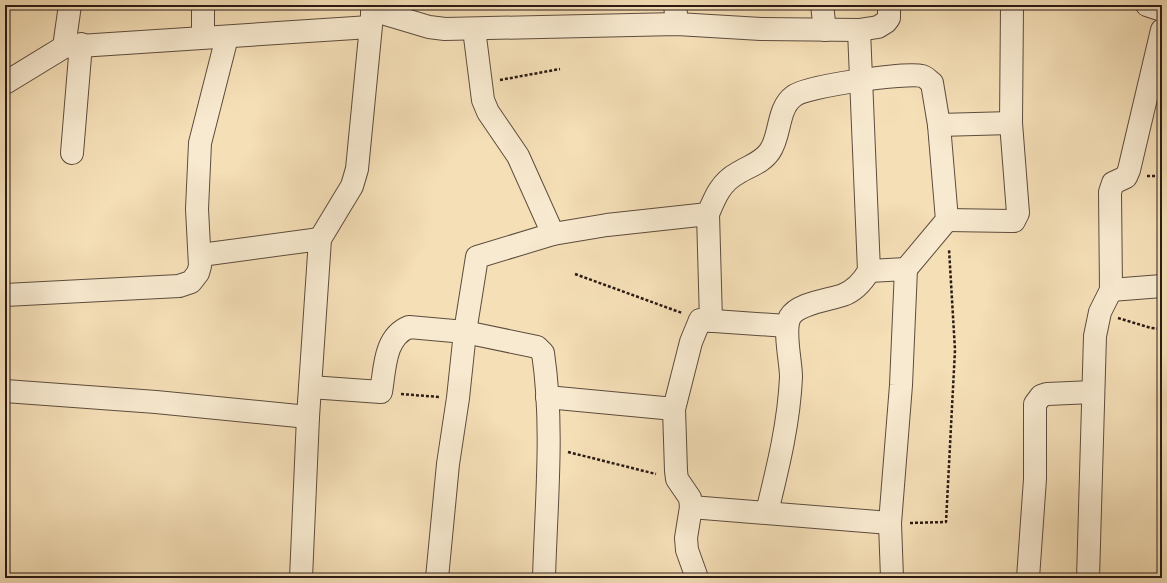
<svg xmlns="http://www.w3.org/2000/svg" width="1167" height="583" viewBox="0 0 1167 583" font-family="Vollkorn,serif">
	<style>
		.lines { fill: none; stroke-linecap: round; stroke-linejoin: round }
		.minor-casing { stroke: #5d4c3e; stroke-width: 24 }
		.path { stroke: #2a1b15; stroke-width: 2.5; stroke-dasharray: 3 2; stroke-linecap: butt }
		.minor { stroke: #f8ead0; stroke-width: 22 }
	</style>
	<rect width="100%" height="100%" fill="#f5dfb7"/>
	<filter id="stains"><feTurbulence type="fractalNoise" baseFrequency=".005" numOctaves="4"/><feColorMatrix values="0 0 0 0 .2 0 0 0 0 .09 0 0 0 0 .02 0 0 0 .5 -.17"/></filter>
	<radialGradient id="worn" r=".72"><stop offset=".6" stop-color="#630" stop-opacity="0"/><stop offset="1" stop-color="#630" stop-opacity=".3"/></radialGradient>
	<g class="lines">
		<g class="minor-casing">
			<g id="minor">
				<path d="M 203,5 L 203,37"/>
				<path d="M 675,5 L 677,24"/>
				<path d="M 822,5 L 825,30"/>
				<path d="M 1147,5 L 1162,10"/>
				<path d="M 372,10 L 429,27 L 445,29 L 677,24 L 761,29 L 859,30 L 878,27 L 886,22 L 889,18 L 889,5"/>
				<path d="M 474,29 L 483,100 L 488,112 L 518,156 L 553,234"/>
				<path d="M 64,47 L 70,5"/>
				<path d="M 5,83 L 64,47 L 370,27"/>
				<path d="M 939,125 L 1011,123"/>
				<path d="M 72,153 L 81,44"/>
				<path d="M 947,220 L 1011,221 L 1014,221 L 1018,213 L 1011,123 L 1012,5"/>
				<path d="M 201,255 L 320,239"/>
				<path d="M 869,271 L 906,269 L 901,385 L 890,523 L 892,578"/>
				<path d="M 1111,290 L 1162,286"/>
				<path d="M 5,295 L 179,286 L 191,282 L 198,273 L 200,266 L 197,209 L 200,143 L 227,37"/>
				<path d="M 711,321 L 708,214 C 715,197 721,182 738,173 C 749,166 762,163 770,151 C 781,135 777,108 794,96 C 806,86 907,72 922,76 C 926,77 929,81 932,83 L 939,125 L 947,220 L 906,269"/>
				<path d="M 310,387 L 381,392 C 385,369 384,337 409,327 L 465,332 L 537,347 L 543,353 C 554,427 546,504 544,578"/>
				<path d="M 5,391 L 156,402 L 308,417"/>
				<path d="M 547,397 L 674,409"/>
				<path d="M 691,507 L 890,523"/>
				<path d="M 767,512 C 778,467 789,423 791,377 C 791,361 783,330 790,317 C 798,303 829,300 843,295 C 854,291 863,281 869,271 L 859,30"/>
				<path d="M 301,578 L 308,417 L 320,239 L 352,186 L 357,169 L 373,5"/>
				<path d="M 437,578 L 448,464 L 458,398 L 465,332 L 477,257 L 553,234 L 607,225 L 708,214"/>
				<path d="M 697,578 L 687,550 L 686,538 L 691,507 L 690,498 L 677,479 L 676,471 L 674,409 L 691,342 L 700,320 L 787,326"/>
				<path d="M 1028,578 L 1035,479 L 1035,404 L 1041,396 L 1047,394 L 1093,392"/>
				<path d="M 1088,578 L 1095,336 L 1100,312 L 1111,290 L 1110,192 L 1113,183 L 1126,177 L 1129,170 L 1162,30"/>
			</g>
		</g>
		<g class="path">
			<path d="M 500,80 L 560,69"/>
			<path d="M 1147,176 L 1162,176"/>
			<path d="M 575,274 L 682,313"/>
			<path d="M 1118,318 L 1151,328 L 1162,329"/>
			<path d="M 401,394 L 440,397"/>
			<path d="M 568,452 L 656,474"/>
			<path d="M 910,523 L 946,522 L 955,350 L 949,249"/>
		</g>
		<use href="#minor" class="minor"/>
	</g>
	<rect width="1167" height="583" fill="none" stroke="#f5dfb7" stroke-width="20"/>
	<rect x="6" y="6" width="1155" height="571" fill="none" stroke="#2a1b15" stroke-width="2"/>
	<rect x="10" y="10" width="1147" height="563" fill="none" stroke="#2a1b15"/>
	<rect width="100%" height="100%" filter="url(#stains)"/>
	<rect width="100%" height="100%" fill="url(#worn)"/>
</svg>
